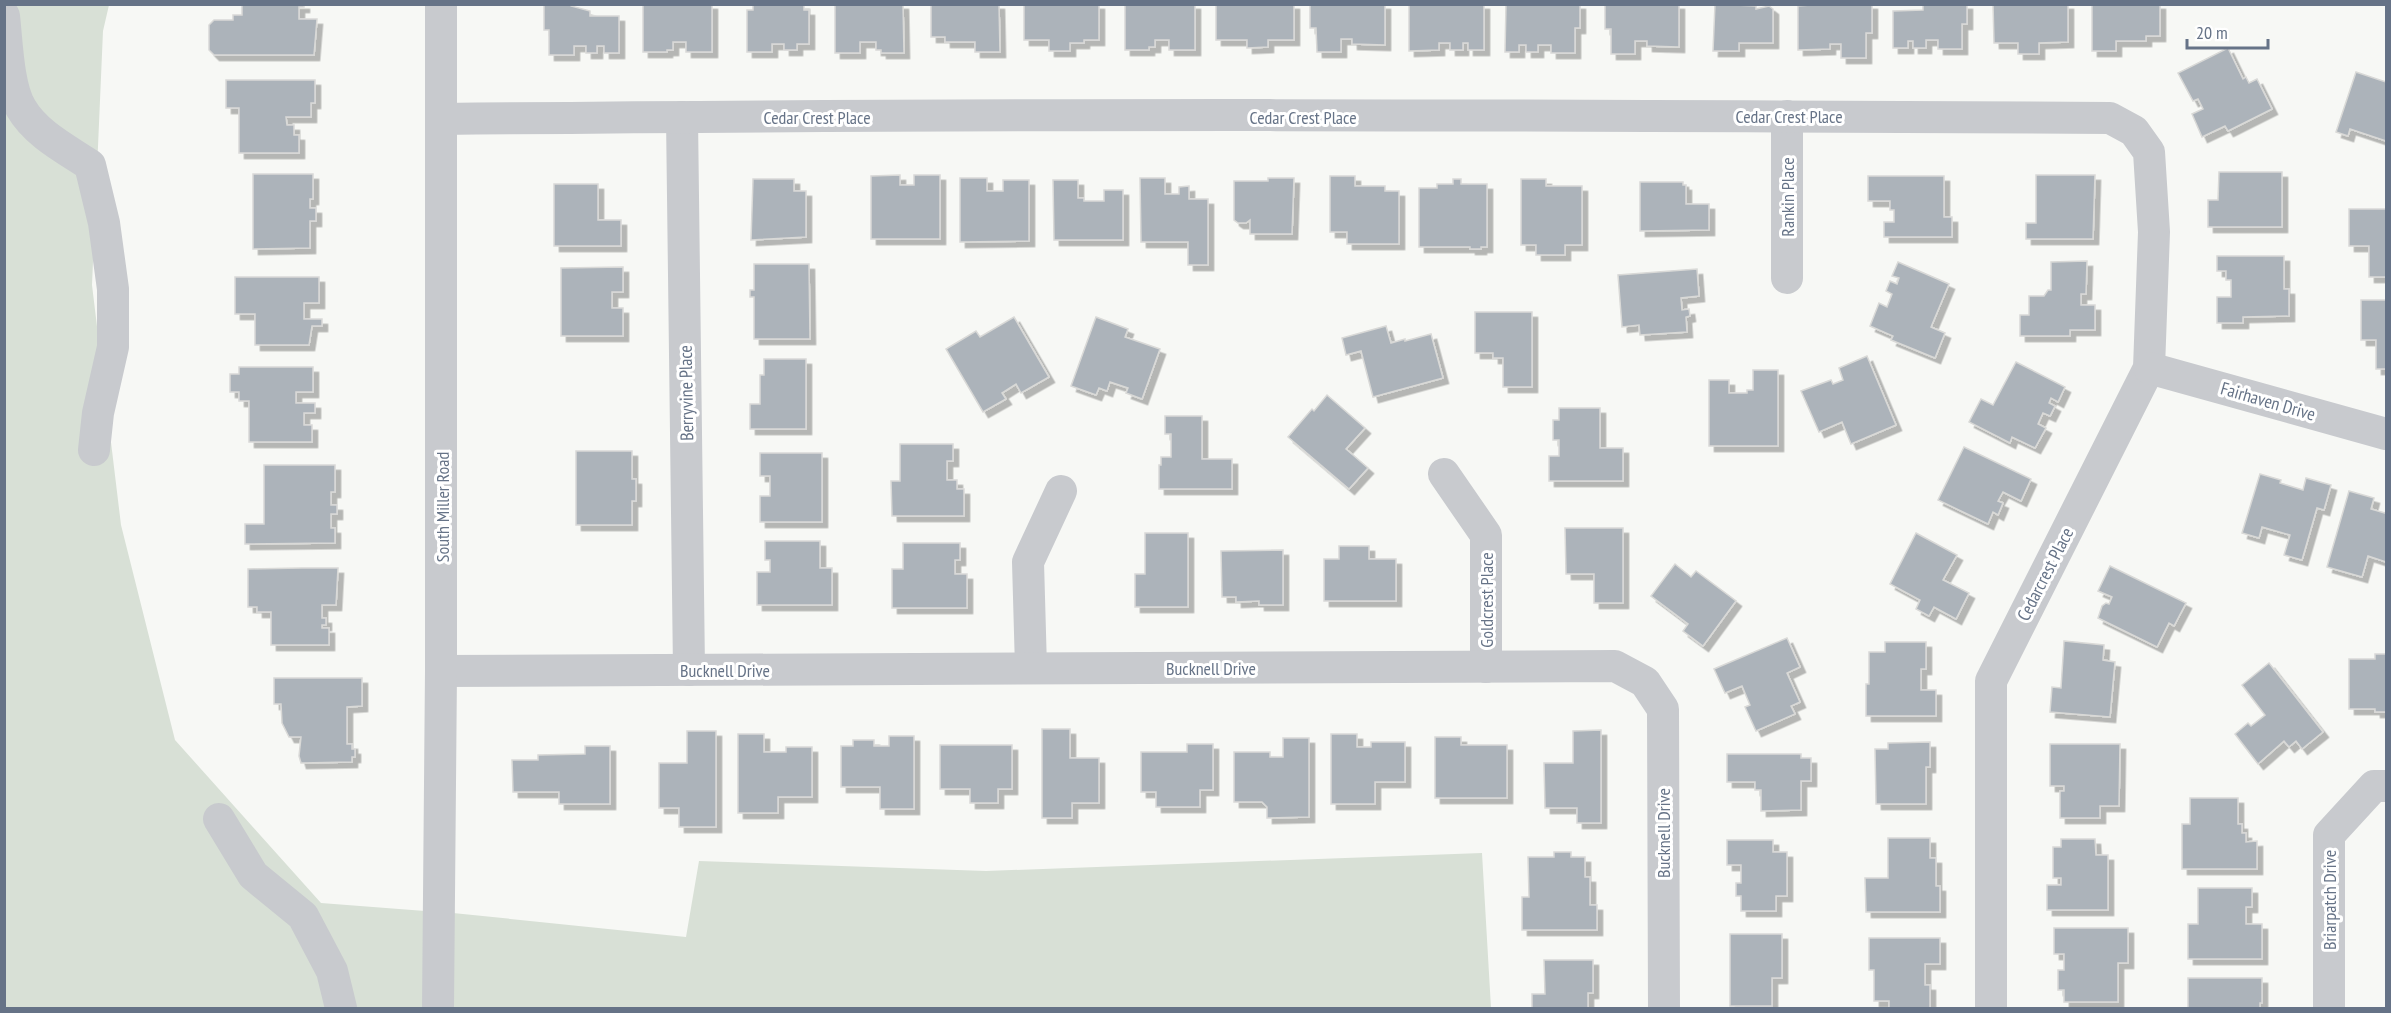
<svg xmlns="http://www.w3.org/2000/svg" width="2391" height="1013" viewBox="0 0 2391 1013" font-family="'PT Sans Narrow',sans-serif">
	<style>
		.green { fill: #d8e0d6 }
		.building { fill: #acb3ba; stroke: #d9d9d7; stroke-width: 1.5; filter: url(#shadow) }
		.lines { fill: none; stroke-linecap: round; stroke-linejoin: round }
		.minor { stroke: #c8cace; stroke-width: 32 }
		.labels { text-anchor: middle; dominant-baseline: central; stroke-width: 6; stroke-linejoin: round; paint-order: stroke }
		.street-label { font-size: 18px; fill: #667387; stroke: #fff }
	</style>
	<defs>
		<filter id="shadow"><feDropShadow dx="5.5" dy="5.5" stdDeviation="0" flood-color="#0004"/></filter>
	</defs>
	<rect width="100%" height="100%" fill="#f7f8f5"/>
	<g class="green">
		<path d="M 5,5 L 109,5 L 103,31 L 92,285 L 121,525 L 175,740 L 321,903 L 425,911 L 424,1008 L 5,1008 Z"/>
		<path d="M 1482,853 L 1491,1008 L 452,1008 L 453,913 L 686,937 L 699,861 L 986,871 Z"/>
	</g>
	<g class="building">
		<path d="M 242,4 L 304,4 L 304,7 L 299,7 L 299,19 L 317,19 L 314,55 L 214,55 L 209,50 L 209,25 L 214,20 L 233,20 L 233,15 L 242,15 Z"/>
		<path d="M 544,4 L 571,4 L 571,6 L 590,11 L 590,16 L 619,16 L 619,53 L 604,53 L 604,46 L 597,46 L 597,53 L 586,53 L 586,46 L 574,46 L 574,55 L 549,55 L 549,30 L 544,30 Z"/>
		<path d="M 643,4 L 712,4 L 712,52 L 686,52 L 686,42 L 673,42 L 673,50 L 667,50 L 667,52 L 643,52 Z"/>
		<path d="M 753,4 L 804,4 L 804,10 L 809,10 L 809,44 L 797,44 L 797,50 L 784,50 L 784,44 L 772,44 L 772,52 L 747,52 L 747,10 L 753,10 Z"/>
		<path d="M 835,4 L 903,4 L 904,53 L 881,53 L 881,50 L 876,50 L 876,42 L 860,42 L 860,53 L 835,53 Z"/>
		<path d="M 931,4 L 999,4 L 1000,52 L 975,52 L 975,42 L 945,42 L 945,37 L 931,37 Z"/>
		<path d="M 1024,4 L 1099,4 L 1099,40 L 1084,40 L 1084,43 L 1070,43 L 1070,51 L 1049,51 L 1049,40 L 1024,40 Z"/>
		<path d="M 1125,4 L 1195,4 L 1195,50 L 1169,50 L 1169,40 L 1155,40 L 1155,47 L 1149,47 L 1149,50 L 1125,50 Z"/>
		<path d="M 1216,4 L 1294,4 L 1294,40 L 1268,40 L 1268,47 L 1247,48 L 1247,40 L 1216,40 Z"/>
		<path d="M 1310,4 L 1385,4 L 1385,45 L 1352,44 L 1352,39 L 1341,39 L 1341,52 L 1317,52 L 1316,28 L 1310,28 Z"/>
		<path d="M 1409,4 L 1484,4 L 1484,50 L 1468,50 L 1468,43 L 1463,43 L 1463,50 L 1450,50 L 1450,43 L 1439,43 L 1439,50 L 1409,51 Z"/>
		<path d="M 1506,4 L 1580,4 L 1580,28 L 1575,28 L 1575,53 L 1551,53 L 1551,45 L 1538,45 L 1538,52 L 1526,52 L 1526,45 L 1519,45 L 1519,52 L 1505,52 Z"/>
		<path d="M 1605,4 L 1679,4 L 1679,47 L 1647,46 L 1647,41 L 1635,41 L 1635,54 L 1611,54 L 1611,29 L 1605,29 Z"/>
		<path d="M 1715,4 L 1756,6 L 1756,9 L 1769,6 L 1773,9 L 1773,43 L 1739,43 L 1739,51 L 1713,51 Z"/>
		<path d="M 1823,4 L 1872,4 L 1872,33 L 1866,33 L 1866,58 L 1841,58 L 1841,44 L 1830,44 L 1830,49 L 1798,50 L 1798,6 Z"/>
		<path d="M 1926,4 L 1967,4 L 1967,24 L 1962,24 L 1962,49 L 1938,49 L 1938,40 L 1926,40 L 1926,48 L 1913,48 L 1913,41 L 1908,41 L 1908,48 L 1893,48 L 1893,11 L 1923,10 L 1923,5 Z"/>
		<path d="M 1993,4 L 2068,4 L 2068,42 L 2039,43 L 2039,54 L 2018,54 L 2018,43 L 1994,43 Z"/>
		<path d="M 2092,4 L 2160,4 L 2160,36 L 2146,36 L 2146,41 L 2116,41 L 2116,51 L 2092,51 Z"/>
		<path d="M 2228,48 L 2243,79 L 2246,77 L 2249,83 L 2257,79 L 2272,109 L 2228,131 L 2225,126 L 2202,137 L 2192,114 L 2203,109 L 2198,99 L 2193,101 L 2178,73 Z"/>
		<path d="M 2356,72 L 2386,82 L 2386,141 L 2350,129 L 2348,136 L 2336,132 Z"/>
		<path d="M 226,80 L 315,80 L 315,103 L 311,103 L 311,117 L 286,117 L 287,125 L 294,125 L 294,135 L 299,135 L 299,153 L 239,153 L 239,108 L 226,108 Z"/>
		<path d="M 2219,172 L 2282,172 L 2282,227 L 2208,227 L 2208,200 L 2218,200 Z"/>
		<path d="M 253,174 L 313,174 L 313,199 L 310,199 L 310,208 L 316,208 L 316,221 L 310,221 L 310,248 L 253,249 Z"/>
		<path d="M 900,175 L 900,185 L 914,185 L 914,175 L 940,175 L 940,239 L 871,239 L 871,176 Z"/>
		<path d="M 2036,175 L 2095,175 L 2093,239 L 2026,239 L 2026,223 L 2036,223 Z"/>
		<path d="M 1330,176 L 1355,176 L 1355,186 L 1385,186 L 1385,191 L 1399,191 L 1399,244 L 1347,244 L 1347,232 L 1330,232 Z"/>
		<path d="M 1868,176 L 1944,176 L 1944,217 L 1952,217 L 1952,237 L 1884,237 L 1884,222 L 1894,222 L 1894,210 L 1890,210 L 1890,201 L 1868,201 Z"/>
		<path d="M 960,178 L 987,178 L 987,191 L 1003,191 L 1003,180 L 1029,180 L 1029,241 L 960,242 Z"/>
		<path d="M 1140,178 L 1165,178 L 1165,194 L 1179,194 L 1179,187 L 1189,186 L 1189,199 L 1208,199 L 1208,265 L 1188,265 L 1188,242 L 1141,242 Z"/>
		<path d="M 1268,178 L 1294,178 L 1292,234 L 1250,234 L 1250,220 L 1246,223 L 1238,223 L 1234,220 L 1234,181 L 1268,181 Z"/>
		<path d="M 753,179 L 794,179 L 794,191 L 806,191 L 806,237 L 751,240 Z"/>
		<path d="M 1453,179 L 1461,179 L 1461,184 L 1487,184 L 1487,247 L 1481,247 L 1481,249 L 1470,249 L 1470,247 L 1419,247 L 1419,188 L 1437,188 L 1437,184 L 1453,184 Z"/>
		<path d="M 1521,179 L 1546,179 L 1546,186 L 1582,186 L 1582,245 L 1565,245 L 1565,255 L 1536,255 L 1536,245 L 1521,245 Z"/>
		<path d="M 1053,180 L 1078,180 L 1078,198 L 1084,198 L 1084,201 L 1104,201 L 1104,190 L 1123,190 L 1123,240 L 1054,240 Z"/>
		<path d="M 1640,182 L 1683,182 L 1683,185 L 1686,185 L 1686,204 L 1709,204 L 1709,230 L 1640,231 Z"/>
		<path d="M 554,184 L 598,184 L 598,220 L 621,220 L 621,246 L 554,246 Z"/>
		<path d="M 2349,209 L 2386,209 L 2386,277 L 2369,277 L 2369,246 L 2349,246 Z"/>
		<path d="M 2217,256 L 2284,256 L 2284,289 L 2289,289 L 2289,316 L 2243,317 L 2243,323 L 2217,323 L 2217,297 L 2231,297 L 2231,280 L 2226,280 L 2226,271 L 2217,271 Z"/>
		<path d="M 2087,261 L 2086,294 L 2081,294 L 2081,305 L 2095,305 L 2095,330 L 2070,330 L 2070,336 L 2020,336 L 2020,315 L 2029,315 L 2029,296 L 2044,296 L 2048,290 L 2051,290 L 2051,262 Z"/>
		<path d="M 1898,262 L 1949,284 L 1931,327 L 1945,333 L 1935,358 L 1891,340 L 1893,336 L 1870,326 L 1879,303 L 1887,307 L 1892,294 L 1886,291 L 1890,281 L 1897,284 L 1899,278 L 1892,276 Z"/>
		<path d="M 754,264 L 809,264 L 810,339 L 754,339 L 754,297 L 750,297 L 750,290 L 754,290 Z"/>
		<path d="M 623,267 L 623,292 L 612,292 L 612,308 L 623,308 L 623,336 L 561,336 L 561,268 Z"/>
		<path d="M 1697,269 L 1699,296 L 1681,298 L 1682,310 L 1689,309 L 1690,316 L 1686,317 L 1687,332 L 1640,335 L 1639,325 L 1622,327 L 1618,275 Z"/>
		<path d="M 235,277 L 319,277 L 319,303 L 304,303 L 304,319 L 322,319 L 322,326 L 312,326 L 309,345 L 255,345 L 255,314 L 235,314 Z"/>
		<path d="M 2361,300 L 2386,300 L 2386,369 L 2376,369 L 2376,340 L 2361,340 Z"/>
		<path d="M 1475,312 L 1532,312 L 1532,387 L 1503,387 L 1503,358 L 1493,358 L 1493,353 L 1475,353 Z"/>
		<path d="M 1014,317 L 1049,377 L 1021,393 L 1016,384 L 1002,393 L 1006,399 L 983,412 L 946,349 L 976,331 L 980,337 Z"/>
		<path d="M 1096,317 L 1128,329 L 1125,337 L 1160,349 L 1142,399 L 1126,393 L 1128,388 L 1110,382 L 1107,391 L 1099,388 L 1096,395 L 1071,386 Z"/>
		<path d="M 1386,326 L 1391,343 L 1405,339 L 1405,341 L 1431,334 L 1443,378 L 1373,397 L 1361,351 L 1346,355 L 1342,338 Z"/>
		<path d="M 1867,356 L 1896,425 L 1851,444 L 1842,422 L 1819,432 L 1801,391 L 1831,380 L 1833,384 L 1843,380 L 1839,368 Z"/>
		<path d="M 764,359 L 806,359 L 806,429 L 750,429 L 750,404 L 760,404 L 760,375 L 764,375 Z"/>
		<path d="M 2016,362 L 2065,387 L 2058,402 L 2051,398 L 2049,403 L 2055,406 L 2050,416 L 2043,413 L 2038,424 L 2046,428 L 2035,448 L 2012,437 L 2010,443 L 1969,422 L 1981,399 L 1993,405 Z"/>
		<path d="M 239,367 L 313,367 L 313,392 L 296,392 L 296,403 L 315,403 L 315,413 L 304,413 L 304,425 L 312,425 L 312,442 L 249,442 L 249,401 L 239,401 L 239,392 L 230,392 L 230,374 L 239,374 Z"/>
		<path d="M 1753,370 L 1778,370 L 1778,446 L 1709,446 L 1709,380 L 1729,380 L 1729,393 L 1747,393 L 1747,390 L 1753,390 Z"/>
		<path d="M 1327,395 L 1365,428 L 1346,449 L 1368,468 L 1349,489 L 1288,437 L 1312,409 L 1314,411 Z"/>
		<path d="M 1559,408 L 1600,408 L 1600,448 L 1623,448 L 1623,481 L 1549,481 L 1549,456 L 1559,456 L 1559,440 L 1553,440 L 1553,420 L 1559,420 Z"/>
		<path d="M 1165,416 L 1202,416 L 1202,459 L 1232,459 L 1232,489 L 1159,489 L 1159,465 L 1161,465 L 1161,457 L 1171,457 L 1171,434 L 1165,434 Z"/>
		<path d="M 900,444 L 953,444 L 953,461 L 947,461 L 947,480 L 957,480 L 957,489 L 964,489 L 964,516 L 892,516 L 891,481 L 900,481 Z"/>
		<path d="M 1964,447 L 2031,479 L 2021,501 L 2003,492 L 1998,501 L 2003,503 L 1998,515 L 1993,512 L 1988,524 L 1938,500 Z"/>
		<path d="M 576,451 L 632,451 L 632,479 L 636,479 L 636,501 L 632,501 L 632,525 L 576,525 Z"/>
		<path d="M 760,453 L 822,453 L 822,522 L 760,522 L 760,496 L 770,496 L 770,476 L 760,476 Z"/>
		<path d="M 264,465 L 335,465 L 335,492 L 331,492 L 331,505 L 337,505 L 337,514 L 331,514 L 331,528 L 335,528 L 335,543 L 245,544 L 245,524 L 264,524 Z"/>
		<path d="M 2260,474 L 2281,480 L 2280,483 L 2303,490 L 2306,478 L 2331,485 L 2324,510 L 2317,508 L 2302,560 L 2284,555 L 2290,535 L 2262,527 L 2259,538 L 2242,533 Z"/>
		<path d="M 2349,491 L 2374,498 L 2371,509 L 2385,513 L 2386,511 L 2386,562 L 2368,556 L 2362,577 L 2327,567 Z"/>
		<path d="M 1565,528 L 1623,528 L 1623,603 L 1594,603 L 1594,574 L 1566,574 Z"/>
		<path d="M 1145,533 L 1188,533 L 1188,607 L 1135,607 L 1135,574 L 1145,574 Z"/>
		<path d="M 1916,533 L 1957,555 L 1943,580 L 1969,593 L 1956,619 L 1934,607 L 1929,616 L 1916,609 L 1920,600 L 1890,584 Z"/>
		<path d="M 765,541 L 820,541 L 820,568 L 832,568 L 832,605 L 757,605 L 757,572 L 770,572 L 770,560 L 765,560 Z"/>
		<path d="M 903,543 L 960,543 L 960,560 L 955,560 L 955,574 L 967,574 L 967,608 L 892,608 L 892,569 L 903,569 Z"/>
		<path d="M 1339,546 L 1369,546 L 1369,559 L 1396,559 L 1396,601 L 1324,601 L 1324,559 L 1339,559 Z"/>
		<path d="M 1283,550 L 1283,605 L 1259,605 L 1259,601 L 1236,602 L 1236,597 L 1222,597 L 1221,551 Z"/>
		<path d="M 1675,564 L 1691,577 L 1696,571 L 1736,601 L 1703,646 L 1683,631 L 1688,624 L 1651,596 Z"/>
		<path d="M 2110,566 L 2186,603 L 2174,626 L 2169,623 L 2157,647 L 2098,618 L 2102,606 L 2106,603 L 2109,604 L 2112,597 L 2098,591 Z"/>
		<path d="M 302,568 L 338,568 L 336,605 L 322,605 L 322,618 L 326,618 L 326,625 L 322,625 L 322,628 L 329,628 L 329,645 L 271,645 L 271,612 L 257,612 L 257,607 L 248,607 L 248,569 Z"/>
		<path d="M 1787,638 L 1800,667 L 1787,673 L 1800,702 L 1791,706 L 1795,714 L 1756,731 L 1745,707 L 1750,705 L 1742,686 L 1725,693 L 1714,669 Z"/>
		<path d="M 2064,641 L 2104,645 L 2103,660 L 2115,662 L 2110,717 L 2050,712 L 2052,687 L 2061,688 Z"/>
		<path d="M 1885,642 L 1926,642 L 1926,669 L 1921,669 L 1921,690 L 1936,690 L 1936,716 L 1866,716 L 1866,684 L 1869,684 L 1869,652 L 1885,652 Z"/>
		<path d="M 2375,654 L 2386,654 L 2386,712 L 2375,712 L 2375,709 L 2349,709 L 2349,659 L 2375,659 Z"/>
		<path d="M 2269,663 L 2323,732 L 2302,749 L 2296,741 L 2289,747 L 2284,741 L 2258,764 L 2235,734 L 2248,723 L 2251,726 L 2265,715 L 2242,685 Z"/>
		<path d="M 274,678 L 362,678 L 362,706 L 347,707 L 347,744 L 352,744 L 352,749 L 355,749 L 355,757 L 352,757 L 352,762 L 301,763 L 299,756 L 301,737 L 289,737 L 282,723 L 281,704 L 274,704 Z"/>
		<path d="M 1042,729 L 1070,729 L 1070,758 L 1099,758 L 1099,803 L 1072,803 L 1072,818 L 1042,818 Z"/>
		<path d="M 1601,730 L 1601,823 L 1577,823 L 1577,808 L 1545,808 L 1544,763 L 1573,763 L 1573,731 Z"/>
		<path d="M 687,731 L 716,731 L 716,827 L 679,827 L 679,808 L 659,808 L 659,763 L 687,763 Z"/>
		<path d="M 738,734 L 764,734 L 764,752 L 786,752 L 786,747 L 812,747 L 812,797 L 778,797 L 778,813 L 738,813 Z"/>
		<path d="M 1331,734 L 1357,734 L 1357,747 L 1371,747 L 1371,742 L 1405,742 L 1405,782 L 1375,782 L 1375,804 L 1331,804 Z"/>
		<path d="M 889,736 L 914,736 L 914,809 L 880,809 L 880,787 L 841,787 L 841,746 L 853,746 L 853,740 L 874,740 L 874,746 L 889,746 Z"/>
		<path d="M 1435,737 L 1461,737 L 1461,745 L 1507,745 L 1507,798 L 1435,798 Z"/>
		<path d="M 1283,738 L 1309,738 L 1309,817 L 1267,818 L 1267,807 L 1262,802 L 1234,802 L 1234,752 L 1270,752 L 1270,757 L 1283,757 Z"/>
		<path d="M 1930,742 L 1930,767 L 1926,767 L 1926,804 L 1876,804 L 1875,749 L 1888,749 L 1888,743 Z"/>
		<path d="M 1187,744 L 1213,744 L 1213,790 L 1200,790 L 1200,807 L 1156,807 L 1156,792 L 1141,792 L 1141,752 L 1187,752 Z"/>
		<path d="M 2050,744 L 2120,744 L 2119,806 L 2100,806 L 2100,818 L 2060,818 L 2060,791 L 2064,791 L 2064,786 L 2050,786 Z"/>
		<path d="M 940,745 L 1012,745 L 1012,789 L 998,789 L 998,803 L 970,803 L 970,789 L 940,789 Z"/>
		<path d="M 585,746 L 610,746 L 610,804 L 559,804 L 559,792 L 513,792 L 512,760 L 538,760 L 538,755 L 585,754 Z"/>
		<path d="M 1727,754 L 1801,754 L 1801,758 L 1811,758 L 1811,781 L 1801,781 L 1801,810 L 1761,811 L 1761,790 L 1755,790 L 1755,782 L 1727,782 Z"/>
		<path d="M 2190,798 L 2238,798 L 2238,824 L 2242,824 L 2242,833 L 2246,833 L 2246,842 L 2257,841 L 2257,869 L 2182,869 L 2182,824 L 2190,824 Z"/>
		<path d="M 1888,838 L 1930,838 L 1930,858 L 1936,858 L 1936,886 L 1940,886 L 1940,912 L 1866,912 L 1865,878 L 1888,878 Z"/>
		<path d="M 2061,839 L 2095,839 L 2096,855 L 2108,855 L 2108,910 L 2047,910 L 2047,885 L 2061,885 L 2061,878 L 2053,878 L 2053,847 L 2061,847 Z"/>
		<path d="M 1727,840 L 1773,840 L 1773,852 L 1787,852 L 1787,896 L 1776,896 L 1776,911 L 1741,911 L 1741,896 L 1736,896 L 1736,883 L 1741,883 L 1741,865 L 1727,865 Z"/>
		<path d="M 1554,852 L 1571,852 L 1571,857 L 1585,857 L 1585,877 L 1590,877 L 1590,905 L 1597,905 L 1597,930 L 1522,930 L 1522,897 L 1529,897 L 1528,857 L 1554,857 Z"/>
		<path d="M 2198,888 L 2252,888 L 2252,907 L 2246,907 L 2246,924 L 2262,924 L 2262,959 L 2188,959 L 2188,924 L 2198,924 Z"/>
		<path d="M 2054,928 L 2128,928 L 2128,963 L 2118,963 L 2118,1002 L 2064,1002 L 2064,990 L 2058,990 L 2058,970 L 2064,970 L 2064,954 L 2054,954 Z"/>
		<path d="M 1730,934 L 1782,934 L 1782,978 L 1772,978 L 1772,1006 L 1730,1006 Z"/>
		<path d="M 1869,938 L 1940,938 L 1940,964 L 1925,964 L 1925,985 L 1930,985 L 1930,1008 L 1889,1008 L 1889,1001 L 1874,1001 L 1874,970 L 1869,970 Z"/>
		<path d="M 1544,960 L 1593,960 L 1593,993 L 1588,993 L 1588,1008 L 1603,1008 L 1532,1008 L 1532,994 L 1545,994 Z"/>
		<path d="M 2188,978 L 2262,978 L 2262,1003 L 2260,1003 L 2260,1008 L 2188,1008 Z"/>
	</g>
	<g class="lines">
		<g class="minor">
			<path d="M 4,16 C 7,42 8,87 21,108 C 36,134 66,149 90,165 L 104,223 L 113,289 L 113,347 L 98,413 L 94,450"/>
			<path d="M 1787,116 L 1787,278"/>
			<path d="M 682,117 L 689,670"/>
			<path d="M 442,119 C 998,113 1554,115 2110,118 L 2134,131 L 2149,152 L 2154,232 L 2149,368 L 1991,681 L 1991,1008"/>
			<path d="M 2149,368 L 2386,434"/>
			<path d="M 1444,474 L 1486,535 L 1486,667"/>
			<path d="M 1031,668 L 1028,562 L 1061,491"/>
			<path d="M 441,671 L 1615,666 L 1645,682 L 1663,709 L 1664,1008"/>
			<path d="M 219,819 L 253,875 L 303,916 L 332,971 L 341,1008"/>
			<path d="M 438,1008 L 441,671 L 441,4"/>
			<path d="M 2329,1008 L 2329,835 L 2374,786 L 2386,786"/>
		</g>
	</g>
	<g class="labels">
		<g class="street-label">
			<text x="1789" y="116">Cedar Crest Place</text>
			<text x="817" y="117">Cedar Crest Place</text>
			<text x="1303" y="117">Cedar Crest Place</text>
			<text transform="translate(1787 197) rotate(-90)">Rankin Place</text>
			<text transform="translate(686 393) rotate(-91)">Berryvine Place</text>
			<text transform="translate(2268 401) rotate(16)">Fairhaven Drive</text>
			<text transform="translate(442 507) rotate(-90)">South Miller Road</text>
			<text transform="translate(2045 574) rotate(-63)">Cedarcrest Place</text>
			<text transform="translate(1486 600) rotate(-90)">Goldcrest Place</text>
			<text x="1211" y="668">Bucknell Drive</text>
			<text x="725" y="670">Bucknell Drive</text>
			<text transform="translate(1663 833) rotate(-90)">Bucknell Drive</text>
			<text transform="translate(2329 900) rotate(-90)">Briarpatch Drive</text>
		</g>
	</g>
	<rect width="2391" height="1013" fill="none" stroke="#667387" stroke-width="12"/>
	<path d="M2187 39v9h81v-9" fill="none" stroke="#667387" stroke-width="3"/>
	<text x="2196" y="39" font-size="18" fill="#667387" stroke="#ffffff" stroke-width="4.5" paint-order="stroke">20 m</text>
</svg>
